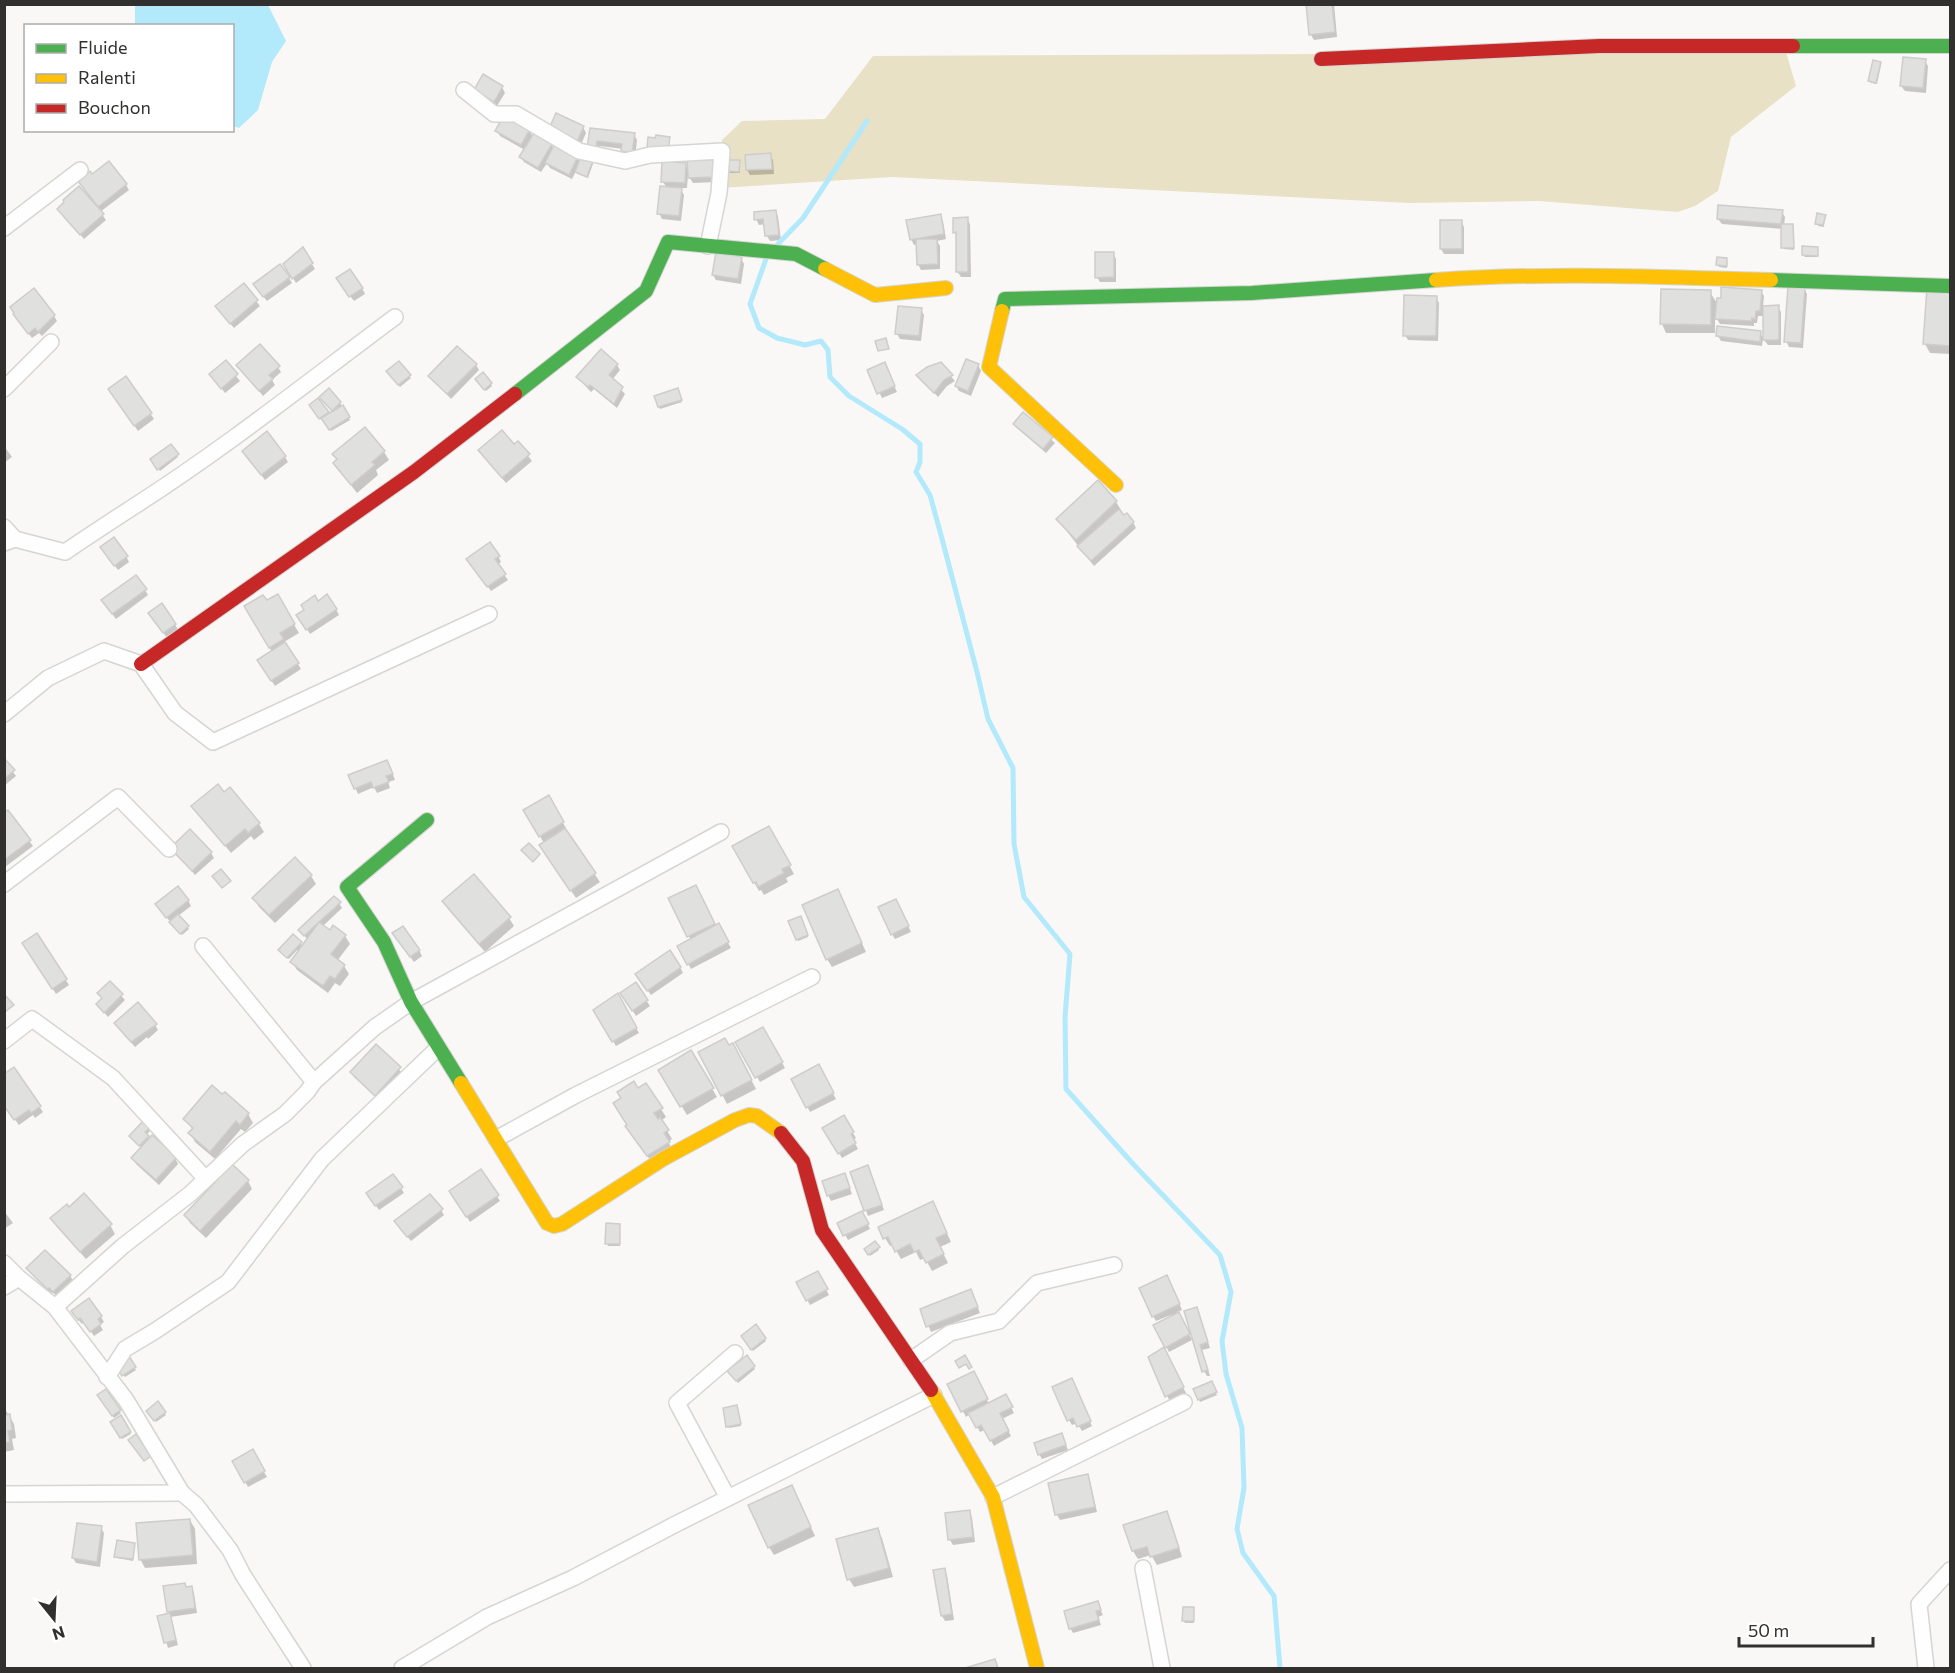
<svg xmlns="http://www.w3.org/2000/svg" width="1955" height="1673" viewBox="0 0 1955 1673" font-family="Commissioner,sans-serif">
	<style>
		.green { fill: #e8e1c5 }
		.water { fill: #b2e9fb }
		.shadow { fill: #0003 }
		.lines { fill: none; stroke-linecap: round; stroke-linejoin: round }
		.stream { stroke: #b2e9fb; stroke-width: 5 }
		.building { fill: #e0e0df; stroke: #cecdcc; stroke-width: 1.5 }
		.street-casing { stroke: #d5d5d3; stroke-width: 18 }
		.fast-casing { stroke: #d5d5d3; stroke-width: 16 }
		.slow-casing { stroke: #d5d5d3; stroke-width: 16 }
		.jam-casing { stroke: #d5d5d3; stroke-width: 16 }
		.street { stroke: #fefefe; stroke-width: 15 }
		.fast { stroke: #4caf50; stroke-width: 14 }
		.slow { stroke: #ffc107; stroke-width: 14 }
		.jam { stroke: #c62828; stroke-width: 14 }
	</style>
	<rect width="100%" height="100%" fill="#f9f8f6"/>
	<path class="green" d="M 1786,52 L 1796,86 L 1731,137 L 1718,191 L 1695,206 L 1678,212 L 1539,201 L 1410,203 L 892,177 L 720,188 L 722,140 L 742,121 L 825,119 L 873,56 Z"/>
	<path class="water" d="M 135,5 L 268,5 L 286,41 L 272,62 L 258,110 L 239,128 L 233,126 L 232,26 L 135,25 Z"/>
	<g class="shadow">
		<path d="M 1307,4 L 1334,4 L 1337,37 L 1314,40 L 1311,35 Z"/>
		<path d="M 1925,61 L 1928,66 L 1926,93 L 1905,91 L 1901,86 Z"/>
		<path d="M 1880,63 L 1881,65 L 1877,84 L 1871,83 L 1870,81 Z"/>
		<path d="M 502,87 L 505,93 L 497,106 L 478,95 Z"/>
		<path d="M 583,127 L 586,133 L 579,149 L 553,137 Z"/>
		<path d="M 591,129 L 634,134 L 637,140 L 635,157 L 625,156 L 623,149 L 600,146 L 599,153 L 592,153 Z"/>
		<path d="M 529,130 L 533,137 L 551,145 L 554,149 L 594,161 L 588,178 L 578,174 L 576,171 L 572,179 L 550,168 L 547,163 L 541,172 L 524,162 L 521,157 L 525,150 L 500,136 L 497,131 Z"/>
		<path d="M 770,155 L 773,160 L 774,174 L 750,175 L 747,170 L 746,156 Z"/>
		<path d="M 713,157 L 717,182 L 693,183 L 688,175 L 687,188 L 680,188 L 684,195 L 681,221 L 662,219 L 659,213 L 667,188 L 663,182 L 685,164 L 689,172 Z"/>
		<path d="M 739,162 L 740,173 L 730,173 L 729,171 Z"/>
		<path d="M 92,176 L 126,185 L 129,190 L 100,212 L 106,220 L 84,239 L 59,209 L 94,200 Z"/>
		<path d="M 775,211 L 778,216 L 781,240 L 770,241 L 767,236 L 765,224 L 759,225 L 756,219 Z"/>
		<path d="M 1782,212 L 1785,217 L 1784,226 L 1792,225 L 1794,228 L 1794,250 L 1784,249 L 1783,247 L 1783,229 L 1722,224 L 1718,219 Z"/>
		<path d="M 940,216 L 943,221 L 946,239 L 937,241 L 940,246 L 940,269 L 921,270 L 918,264 L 918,244 L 914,245 L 911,239 Z"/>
		<path d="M 1825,216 L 1824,227 L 1818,226 L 1817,224 Z"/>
		<path d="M 967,219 L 970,224 L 971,277 L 961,277 L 957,271 L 957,237 L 954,232 Z"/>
		<path d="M 1441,221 L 1461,221 L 1464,227 L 1464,254 L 1444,254 L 1441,249 Z"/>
		<path d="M 303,249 L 315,269 L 296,283 L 284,264 Z"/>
		<path d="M 1817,249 L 1818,257 L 1805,257 L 1803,255 Z"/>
		<path d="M 1113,253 L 1116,259 L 1116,282 L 1100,282 L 1097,277 Z"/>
		<path d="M 741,258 L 744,264 L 741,284 L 716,280 L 713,275 Z"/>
		<path d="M 1726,259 L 1727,268 L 1719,267 L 1718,265 Z"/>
		<path d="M 289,278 L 292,283 L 267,301 L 258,290 Z"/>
		<path d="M 341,284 L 362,288 L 365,294 L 354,301 Z"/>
		<path d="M 243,285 L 260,306 L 234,328 L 220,312 Z"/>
		<path d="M 1804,288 L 1807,294 L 1803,348 L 1789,347 L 1786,341 Z"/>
		<path d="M 1929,289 L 1950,291 L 1950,354 L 1930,353 L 1925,344 Z"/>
		<path d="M 1662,291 L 1710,292 L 1718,305 L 1761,291 L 1764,296 L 1763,307 L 1778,307 L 1781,312 L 1781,345 L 1768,345 L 1764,340 L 1764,316 L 1758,316 L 1757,323 L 1754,323 L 1754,326 L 1720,324 L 1715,316 L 1715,333 L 1666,333 L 1662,324 Z"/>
		<path d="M 1436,297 L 1439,303 L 1438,341 L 1408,340 L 1405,335 Z"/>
		<path d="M 921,310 L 924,315 L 921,341 L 900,339 L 897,334 Z"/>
		<path d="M 54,316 L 57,321 L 42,336 L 39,333 L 32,338 L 18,320 Z"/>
		<path d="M 1760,332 L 1763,338 L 1762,346 L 1721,341 L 1718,336 Z"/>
		<path d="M 225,362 L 240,381 L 225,393 L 211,375 Z"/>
		<path d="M 399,363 L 411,378 L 400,387 L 389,373 Z"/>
		<path d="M 940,364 L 955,381 L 947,386 L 938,397 L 918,375 Z"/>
		<path d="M 238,365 L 278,367 L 281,372 L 272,380 L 275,385 L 263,396 Z"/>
		<path d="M 476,365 L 479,370 L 451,399 L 430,376 Z"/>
		<path d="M 617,365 L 620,370 L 612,380 L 625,394 L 617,408 L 594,389 L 591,392 L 578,378 Z"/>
		<path d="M 978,365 L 981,371 L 971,396 L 959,391 L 956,386 Z"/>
		<path d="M 887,370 L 897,392 L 882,398 L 869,371 Z"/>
		<path d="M 126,378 L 154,419 L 138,431 L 113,394 Z"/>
		<path d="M 478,382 L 491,384 L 492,386 L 486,391 Z"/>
		<path d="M 678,392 L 682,402 L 660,409 L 659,407 Z"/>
		<path d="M 318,400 L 329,415 L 334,412 L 322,400 L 340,403 L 350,420 L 331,431 L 323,419 L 321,420 L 311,405 Z"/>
		<path d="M 1023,414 L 1055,443 L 1046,453 L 1018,429 L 1015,424 Z"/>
		<path d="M 518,443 L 532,461 L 506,483 L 483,456 L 514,446 Z"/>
		<path d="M 4,446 L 12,457 L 4,463 Z"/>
		<path d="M 170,446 L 178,457 L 160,471 L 152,460 Z"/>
		<path d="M 384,452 L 389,460 L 376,470 L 378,475 L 357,493 L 334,463 L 338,460 Z"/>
		<path d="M 247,456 L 285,457 L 288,462 L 265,480 Z"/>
		<path d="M 1116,502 L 1121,510 L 1119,512 L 1133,522 L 1136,528 L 1094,566 L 1058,520 Z"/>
		<path d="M 105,553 L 126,556 L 129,562 L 118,570 Z"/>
		<path d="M 498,556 L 501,562 L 497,565 L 508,580 L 491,591 L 471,565 Z"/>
		<path d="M 145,590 L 148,595 L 116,619 L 106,606 Z"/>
		<path d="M 277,596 L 299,633 L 284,642 L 301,669 L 275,686 L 262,666 L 272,652 L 246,607 L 267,602 Z"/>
		<path d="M 318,603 L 336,609 L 339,615 L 310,634 L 298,616 Z"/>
		<path d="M 153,618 L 175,624 L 178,630 L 167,638 Z"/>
		<path d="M 4,760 L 16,776 L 4,786 Z"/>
		<path d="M 390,767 L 395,780 L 388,782 L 390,788 L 377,793 L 374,787 L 358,794 L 350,776 Z"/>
		<path d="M 224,794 L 259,824 L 264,832 L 254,840 L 251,836 L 231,853 L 193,806 Z"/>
		<path d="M 548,798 L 566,828 L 564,829 L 600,882 L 576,898 L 546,854 L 544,843 L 525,811 Z"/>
		<path d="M 7,812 L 33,846 L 5,867 L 4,813 Z"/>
		<path d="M 769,828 L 794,874 L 786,878 L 788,882 L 764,895 L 761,890 L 759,891 L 734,847 Z"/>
		<path d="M 172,848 L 211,853 L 214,858 L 195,875 Z"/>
		<path d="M 311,876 L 316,884 L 275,923 L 259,907 L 254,898 Z"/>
		<path d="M 838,891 L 866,952 L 832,967 L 827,959 Z"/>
		<path d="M 698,892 L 715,927 L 718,925 L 731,948 L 691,969 L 679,946 L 691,940 L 670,899 Z"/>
		<path d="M 188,900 L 191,906 L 178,916 L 189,929 L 182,935 L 160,910 Z"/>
		<path d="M 444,901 L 509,918 L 514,926 L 485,952 L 449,910 Z"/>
		<path d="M 339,903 L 342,908 L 323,926 L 330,932 L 345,936 L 350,944 L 337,961 L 344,966 L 349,974 L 340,986 L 335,983 L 328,993 L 297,970 L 292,962 L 299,952 L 297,950 L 289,959 L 282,952 L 293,936 L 303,946 L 308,940 L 300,930 Z"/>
		<path d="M 898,906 L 911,932 L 895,939 L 892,934 Z"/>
		<path d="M 801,920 L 808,937 L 798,941 L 797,939 Z"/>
		<path d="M 37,935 L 69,985 L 56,994 L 27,949 Z"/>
		<path d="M 397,939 L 419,950 L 422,956 L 414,962 Z"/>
		<path d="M 680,967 L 683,973 L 651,995 L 640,980 Z"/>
		<path d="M 110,983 L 125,1000 L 108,1017 L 98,1005 L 103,1000 L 99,994 Z"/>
		<path d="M 635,984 L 650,1006 L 636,1016 L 625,999 Z"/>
		<path d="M 617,995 L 639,1033 L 616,1046 L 595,1011 Z"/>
		<path d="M 155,1025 L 158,1030 L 148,1039 L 147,1037 L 135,1047 L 119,1028 Z"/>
		<path d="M 763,1029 L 785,1068 L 760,1082 L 737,1043 Z"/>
		<path d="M 376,1046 L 403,1074 L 379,1100 L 354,1077 L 351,1072 Z"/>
		<path d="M 728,1046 L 737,1053 L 756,1089 L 727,1104 L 700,1052 Z"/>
		<path d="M 691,1052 L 717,1097 L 687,1115 L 660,1070 Z"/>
		<path d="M 818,1066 L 836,1099 L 810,1112 L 793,1079 Z"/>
		<path d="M 14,1069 L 43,1112 L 35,1118 L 33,1115 L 19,1125 L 4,1105 Z"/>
		<path d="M 646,1085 L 666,1117 L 661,1121 L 672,1139 L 668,1142 L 674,1151 L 653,1164 L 627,1127 L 638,1090 Z"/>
		<path d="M 225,1094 L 248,1114 L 253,1123 L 245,1132 L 241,1129 L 215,1159 L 195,1142 L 190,1133 L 193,1130 L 185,1119 Z"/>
		<path d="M 843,1117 L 856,1138 L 853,1140 L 858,1149 L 842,1158 L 824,1129 Z"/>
		<path d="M 145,1121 L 152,1129 L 146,1135 L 150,1140 L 175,1158 L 178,1164 L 159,1185 L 136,1164 L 133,1158 L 142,1148 L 132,1138 Z"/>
		<path d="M 481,1171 L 500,1201 L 470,1222 L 454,1197 Z"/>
		<path d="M 852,1173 L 870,1173 L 884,1210 L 868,1216 Z"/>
		<path d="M 847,1180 L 852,1194 L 831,1201 L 828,1195 Z"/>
		<path d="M 248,1181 L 252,1189 L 206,1238 L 190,1223 L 185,1215 Z"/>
		<path d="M 401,1188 L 404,1193 L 379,1210 L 371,1199 Z"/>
		<path d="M 441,1210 L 444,1215 L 411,1241 L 399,1227 Z"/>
		<path d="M 4,1211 L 13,1223 L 4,1229 Z"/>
		<path d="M 937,1212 L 951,1242 L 940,1247 L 948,1263 L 932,1271 L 925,1258 L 920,1260 L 916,1252 L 901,1259 L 893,1245 L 890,1246 L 885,1238 Z"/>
		<path d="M 862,1213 L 870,1229 L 848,1240 L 839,1224 Z"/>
		<path d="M 52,1218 L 110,1225 L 115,1234 L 86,1259 L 57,1227 Z"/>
		<path d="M 619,1225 L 620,1246 L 608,1246 L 607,1243 Z"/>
		<path d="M 875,1243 L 879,1250 L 870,1256 L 866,1249 Z"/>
		<path d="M 28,1269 L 70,1275 L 73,1281 L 57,1296 L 52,1292 L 51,1294 Z"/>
		<path d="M 817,1273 L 829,1295 L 810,1305 L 798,1283 Z"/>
		<path d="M 1170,1282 L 1182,1310 L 1177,1312 L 1192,1340 L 1169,1352 L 1155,1326 L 1172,1317 L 1171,1315 L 1156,1321 L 1153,1316 Z"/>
		<path d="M 973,1296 L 980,1313 L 931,1332 L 922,1310 Z"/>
		<path d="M 1186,1312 L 1199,1314 L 1210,1348 L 1202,1350 L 1210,1376 L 1207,1376 L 1204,1371 Z"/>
		<path d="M 76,1317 L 101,1317 L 104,1322 L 100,1325 L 103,1330 L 94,1336 L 84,1322 L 82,1324 Z"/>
		<path d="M 755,1326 L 766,1341 L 753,1351 L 742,1337 Z"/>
		<path d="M 1163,1349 L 1186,1393 L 1170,1402 L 1150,1358 Z"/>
		<path d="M 746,1357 L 755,1369 L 738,1383 L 729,1371 Z"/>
		<path d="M 129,1358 L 136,1370 L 125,1377 L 117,1365 Z"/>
		<path d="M 977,1378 L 989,1404 L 1005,1396 L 1014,1413 L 1002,1419 L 1011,1436 L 994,1446 L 985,1430 L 980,1432 L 970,1414 L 966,1417 L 949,1385 Z"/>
		<path d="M 1211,1383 L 1217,1395 L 1200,1402 L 1195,1390 Z"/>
		<path d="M 1074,1385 L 1092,1426 L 1082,1431 L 1077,1423 L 1072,1425 L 1069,1420 Z"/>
		<path d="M 106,1391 L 121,1413 L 114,1418 L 99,1396 Z"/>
		<path d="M 158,1404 L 166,1415 L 156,1422 L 148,1411 Z"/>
		<path d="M 4,1407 L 14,1424 L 16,1438 L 12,1439 L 14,1450 L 4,1452 Z"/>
		<path d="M 737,1409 L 741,1426 L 729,1428 L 728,1426 Z"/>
		<path d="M 120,1417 L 131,1434 L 122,1439 L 112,1422 Z"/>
		<path d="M 1064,1440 L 1068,1450 L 1042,1459 L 1039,1454 Z"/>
		<path d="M 252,1451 L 267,1477 L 248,1487 L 234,1462 Z"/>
		<path d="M 1087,1476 L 1090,1481 L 1097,1512 L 1060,1520 L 1057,1515 L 1050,1484 Z"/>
		<path d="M 796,1495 L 815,1536 L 774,1555 L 769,1547 Z"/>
		<path d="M 969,1511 L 972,1517 L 975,1542 L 953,1545 L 950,1540 L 946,1514 Z"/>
		<path d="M 1166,1513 L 1171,1521 L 1182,1557 L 1157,1565 L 1151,1555 L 1138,1559 L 1133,1551 Z"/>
		<path d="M 190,1520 L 195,1529 L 197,1564 L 145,1568 L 140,1559 Z"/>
		<path d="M 101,1528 L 104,1533 L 100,1567 L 76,1563 L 73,1558 Z"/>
		<path d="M 877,1530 L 882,1538 L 893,1577 L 854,1587 L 849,1579 Z"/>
		<path d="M 134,1544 L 133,1561 L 117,1558 L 116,1556 Z"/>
		<path d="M 944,1570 L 947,1575 L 954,1620 L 945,1621 L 942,1616 L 935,1571 Z"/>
		<path d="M 184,1584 L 187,1589 L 191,1588 L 194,1593 L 197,1613 L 170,1617 L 178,1645 L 168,1648 L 159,1618 L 170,1615 L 168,1611 Z"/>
		<path d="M 1097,1603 L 1103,1615 L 1098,1617 L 1101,1625 L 1073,1633 L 1070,1628 Z"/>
		<path d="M 1193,1608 L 1194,1623 L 1185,1623 L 1183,1620 Z"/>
	</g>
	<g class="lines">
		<g class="stream">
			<path d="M 777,245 L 803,218 L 867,121"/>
			<path d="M 766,259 L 750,304 L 759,328 L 777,338 L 805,345 L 821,341 L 828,350 L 830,377 L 849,396 L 902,429 L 920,444 L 920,462 L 916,472 L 930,495 L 941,535 L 977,672 L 988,719 L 1013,768 L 1014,844 L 1024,897 L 1070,954 L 1065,1017 L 1066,1089 L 1134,1165 L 1220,1255 L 1231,1292 L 1222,1341 L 1226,1374 L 1242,1428 L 1244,1488 L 1237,1529 L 1243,1553 L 1274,1596 L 1280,1668"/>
		</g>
	</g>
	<g class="building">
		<path d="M 1306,4 L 1332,4 L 1335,32 L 1309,35 Z"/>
		<path d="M 1903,57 L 1926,59 L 1923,88 L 1900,86 Z"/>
		<path d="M 1873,60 L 1881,62 L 1876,83 L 1868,81 Z"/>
		<path d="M 483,74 L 503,86 L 494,102 L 474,90 Z"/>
		<path d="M 556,113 L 584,126 L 576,144 L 548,131 Z"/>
		<path d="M 504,115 L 530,129 L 521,145 L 495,131 Z"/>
		<path d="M 590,128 L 635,133 L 632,153 L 621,151 L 622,144 L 597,141 L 596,148 L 587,148 Z"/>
		<path d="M 534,133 L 552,144 L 538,168 L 519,157 Z"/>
		<path d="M 656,135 L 670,137 L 668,151 L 647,148 L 648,137 L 655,138 Z"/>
		<path d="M 555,143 L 579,154 L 569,175 L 545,163 Z"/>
		<path d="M 582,153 L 594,157 L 587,177 L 575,172 Z"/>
		<path d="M 771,153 L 772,169 L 746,170 L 745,155 Z"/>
		<path d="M 687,156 L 714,156 L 715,177 L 688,178 Z"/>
		<path d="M 728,160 L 740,160 L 739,172 L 727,171 Z"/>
		<path d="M 109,161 L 127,184 L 98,207 L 78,181 L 90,171 L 92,174 Z"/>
		<path d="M 662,161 L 686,163 L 685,183 L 661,182 Z"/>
		<path d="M 79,186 L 104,214 L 80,235 L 57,209 L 64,202 L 63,200 Z"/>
		<path d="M 660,186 L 682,188 L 679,216 L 657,214 Z"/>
		<path d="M 1718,205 L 1783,210 L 1781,224 L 1717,219 Z"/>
		<path d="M 776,210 L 779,235 L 765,236 L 763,219 L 754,220 L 754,212 Z"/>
		<path d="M 1817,213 L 1826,215 L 1823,225 L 1815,224 Z"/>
		<path d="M 941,214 L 944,234 L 910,240 L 906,220 Z"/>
		<path d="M 968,217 L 968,272 L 956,272 L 956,232 L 953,233 L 953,218 Z"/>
		<rect x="1440" y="220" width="22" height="29"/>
		<path d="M 1781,224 L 1793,224 L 1794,248 L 1781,248 Z"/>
		<path d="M 916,239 L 937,239 L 938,264 L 917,265 Z"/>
		<path d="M 1802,246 L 1818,247 L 1818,256 L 1802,255 Z"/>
		<path d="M 303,247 L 313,263 L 292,279 L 283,264 Z"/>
		<path d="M 716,252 L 742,257 L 738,279 L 712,275 Z"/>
		<path d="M 1095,252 L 1114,252 L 1114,277 L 1095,278 Z"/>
		<path d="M 1717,257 L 1727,258 L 1727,266 L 1716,265 Z"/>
		<path d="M 280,264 L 290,277 L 263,297 L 253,284 Z"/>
		<path d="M 350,269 L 363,288 L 349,297 L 336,278 Z"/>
		<path d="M 244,283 L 258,300 L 230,324 L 215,306 Z"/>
		<path d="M 1788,286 L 1805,287 L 1801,343 L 1784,342 Z"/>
		<path d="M 1721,287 L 1762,290 L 1760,311 L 1756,311 L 1755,319 L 1752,318 L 1751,321 L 1715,319 L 1717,298 L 1721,298 Z"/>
		<path d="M 34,288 L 55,315 L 38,332 L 35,328 L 28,334 L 13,314 L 14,313 L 10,307 Z"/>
		<path d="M 1927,288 L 1950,289 L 1950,346 L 1923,344 Z"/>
		<path d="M 1661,289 L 1711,290 L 1711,325 L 1660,324 Z"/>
		<path d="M 1404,295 L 1437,296 L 1436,336 L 1403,336 Z"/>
		<path d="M 1779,305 L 1779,340 L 1763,340 L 1763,306 Z"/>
		<path d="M 898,306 L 922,308 L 919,336 L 895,334 Z"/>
		<path d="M 1717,326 L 1761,331 L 1760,342 L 1716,336 Z"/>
		<path d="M 886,338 L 889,349 L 878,351 L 875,341 Z"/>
		<path d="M 260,344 L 280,366 L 269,375 L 273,379 L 259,391 L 236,365 Z"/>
		<path d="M 457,346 L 477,364 L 447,394 L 428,376 Z"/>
		<path d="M 601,349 L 618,364 L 609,375 L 623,387 L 614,404 L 590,385 L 588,387 L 576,377 Z"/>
		<path d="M 966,359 L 979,364 L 968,391 L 955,386 Z"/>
		<path d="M 226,360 L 238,374 L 221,389 L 209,374 Z"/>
		<path d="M 399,361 L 411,375 L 398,385 L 386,371 Z"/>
		<path d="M 885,362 L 895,386 L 877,394 L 867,370 Z"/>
		<path d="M 941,362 L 953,375 L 944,380 L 934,393 L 916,375 L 927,367 Z"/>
		<path d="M 483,372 L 492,383 L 484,390 L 475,379 Z"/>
		<path d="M 126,376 L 152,413 L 134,426 L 108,389 Z"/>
		<path d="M 329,388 L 341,402 L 332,411 L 319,397 Z"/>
		<path d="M 678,388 L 682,400 L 658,407 L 654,396 Z"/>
		<path d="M 318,398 L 329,412 L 319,419 L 309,405 Z"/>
		<path d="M 343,405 L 350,417 L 329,430 L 321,418 Z"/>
		<path d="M 1023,412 L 1053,437 L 1043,449 L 1013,424 Z"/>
		<path d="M 365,427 L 385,451 L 372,462 L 375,465 L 351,485 L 333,463 L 337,459 L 332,454 Z"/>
		<path d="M 502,430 L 514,444 L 518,441 L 530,454 L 502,478 L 478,450 Z"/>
		<path d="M 267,431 L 286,456 L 261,475 L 242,451 Z"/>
		<path d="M 171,444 L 179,454 L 157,470 L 150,459 Z"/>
		<path d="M 1098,480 L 1117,501 L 1076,540 L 1056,519 Z"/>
		<path d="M 1119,509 L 1124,515 L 1127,513 L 1134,522 L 1091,561 L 1077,546 Z"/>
		<path d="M 114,537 L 128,556 L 114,566 L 100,547 Z"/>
		<path d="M 490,542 L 500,556 L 495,559 L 506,574 L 487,587 L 466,559 Z"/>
		<path d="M 136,575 L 147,589 L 112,614 L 101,600 Z"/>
		<path d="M 278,594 L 295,624 L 280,633 L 284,639 L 269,648 L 244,606 L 263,595 L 267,600 Z"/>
		<path d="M 327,594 L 337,609 L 306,630 L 296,615 L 304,610 L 301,605 L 315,595 L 318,601 Z"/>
		<path d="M 162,603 L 176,624 L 163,633 L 148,613 Z"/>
		<path d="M 285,642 L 299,663 L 271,681 L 257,660 Z"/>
		<path d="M 4,758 L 15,770 L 4,779 Z"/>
		<path d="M 387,760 L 393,774 L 386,776 L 389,782 L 373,788 L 371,782 L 354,789 L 348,775 Z"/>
		<path d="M 218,784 L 224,792 L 230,787 L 260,823 L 248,833 L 245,829 L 225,846 L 191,806 Z"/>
		<path d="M 549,795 L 564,822 L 539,837 L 523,810 Z"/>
		<path d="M 8,810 L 31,840 L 4,860 L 4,812 Z"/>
		<path d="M 769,826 L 791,865 L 782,869 L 784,873 L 758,887 L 756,882 L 753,883 L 732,846 Z"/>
		<path d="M 565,828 L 596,873 L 570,891 L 539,845 Z"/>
		<path d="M 190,829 L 212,852 L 192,871 L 170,848 Z"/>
		<path d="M 529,843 L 540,854 L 533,862 L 521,850 Z"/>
		<path d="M 295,857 L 312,875 L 269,915 L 252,898 Z"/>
		<path d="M 221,869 L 231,881 L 222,888 L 212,876 Z"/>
		<path d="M 474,874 L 511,917 L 479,944 L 442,901 Z"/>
		<path d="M 696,885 L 715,924 L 687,937 L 668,898 Z"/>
		<path d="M 178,886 L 189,900 L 166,918 L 155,904 Z"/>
		<path d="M 838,889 L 862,943 L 826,960 L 802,905 Z"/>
		<path d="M 334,896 L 341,902 L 304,936 L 298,930 Z"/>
		<path d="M 896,899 L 909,926 L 891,935 L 878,907 Z"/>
		<path d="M 178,914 L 189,926 L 180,934 L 169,922 Z"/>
		<path d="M 801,916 L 808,935 L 796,940 L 788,921 Z"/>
		<path d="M 319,922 L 330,930 L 333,925 L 346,935 L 331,954 L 345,965 L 335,979 L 330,976 L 323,986 L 290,962 Z"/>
		<path d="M 719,923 L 729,942 L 687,965 L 677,946 Z"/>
		<path d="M 403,926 L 420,950 L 410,957 L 392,933 Z"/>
		<path d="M 37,933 L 67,979 L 52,989 L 22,943 Z"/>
		<path d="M 293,934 L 302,942 L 287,958 L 278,950 Z"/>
		<path d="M 670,950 L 681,967 L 647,991 L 635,974 Z"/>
		<path d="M 110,981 L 123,994 L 104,1013 L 96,1004 L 102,998 L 97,993 Z"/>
		<path d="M 636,982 L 648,1000 L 632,1011 L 620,993 Z"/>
		<path d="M 618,993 L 637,1028 L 612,1042 L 593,1010 Z"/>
		<path d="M 4,994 L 14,1005 L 6,1011 L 4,1010 Z"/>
		<path d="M 138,1002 L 157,1024 L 131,1042 L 114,1023 Z"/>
		<path d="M 763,1027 L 783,1062 L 755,1078 L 735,1042 Z"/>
		<path d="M 725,1038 L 729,1045 L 733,1043 L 752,1080 L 721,1096 L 698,1052 Z"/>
		<path d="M 376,1044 L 401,1067 L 375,1096 L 350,1072 Z"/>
		<path d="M 691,1050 L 714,1088 L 680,1107 L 658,1070 Z"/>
		<path d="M 819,1064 L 834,1093 L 806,1108 L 791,1079 Z"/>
		<path d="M 14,1067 L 41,1106 L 31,1113 L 29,1110 L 14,1120 L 4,1106 L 4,1074 Z"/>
		<path d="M 634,1081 L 638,1088 L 646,1083 L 663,1108 L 654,1113 L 658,1119 L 660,1117 L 669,1130 L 664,1133 L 670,1142 L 647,1156 L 625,1126 L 627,1125 L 613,1103 L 621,1098 L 617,1092 Z"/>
		<path d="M 212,1085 L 222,1094 L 225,1092 L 249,1113 L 240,1125 L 236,1121 L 210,1152 L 188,1133 L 193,1128 L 183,1119 Z"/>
		<path d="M 844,1115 L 854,1132 L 851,1134 L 856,1143 L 838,1154 L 822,1128 Z"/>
		<path d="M 145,1119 L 152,1126 L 145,1132 L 149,1136 L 139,1146 L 129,1136 Z"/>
		<path d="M 152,1135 L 177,1157 L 156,1180 L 131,1158 Z"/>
		<path d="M 232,1164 L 249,1180 L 200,1231 L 184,1215 Z"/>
		<path d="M 868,1165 L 882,1205 L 864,1211 L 850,1172 Z"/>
		<path d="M 481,1169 L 499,1195 L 466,1217 L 449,1191 Z"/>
		<path d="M 845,1173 L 850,1188 L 827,1196 L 822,1181 Z"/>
		<path d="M 393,1174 L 403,1187 L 375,1206 L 366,1193 Z"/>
		<path d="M 84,1193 L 112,1224 L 80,1252 L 50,1218 L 67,1204 L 69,1207 Z"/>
		<path d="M 430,1194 L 443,1209 L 407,1237 L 394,1221 Z"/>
		<path d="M 933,1201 L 947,1233 L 936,1238 L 944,1254 L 926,1263 L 919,1250 L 914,1252 L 910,1244 L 895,1252 L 888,1237 L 883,1239 L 878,1227 Z"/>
		<path d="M 862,1211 L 869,1224 L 843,1236 L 837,1223 Z"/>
		<path d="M 606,1223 L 620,1224 L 620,1244 L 605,1244 Z"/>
		<path d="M 875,1241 L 880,1247 L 868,1255 L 864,1249 Z"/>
		<path d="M 45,1250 L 71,1275 L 53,1292 L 49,1288 L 47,1289 L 26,1268 Z"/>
		<path d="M 818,1271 L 828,1289 L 806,1301 L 796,1282 Z"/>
		<path d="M 1167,1275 L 1180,1304 L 1152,1317 L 1139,1288 Z"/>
		<path d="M 971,1289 L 978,1307 L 926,1327 L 920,1309 Z"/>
		<path d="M 89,1298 L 102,1316 L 98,1319 L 101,1324 L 90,1332 L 80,1318 L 78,1320 L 71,1311 Z"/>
		<path d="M 1197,1307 L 1208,1342 L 1200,1345 L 1208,1370 L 1202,1372 L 1184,1311 Z"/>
		<path d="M 1179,1312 L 1190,1334 L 1165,1348 L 1153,1325 Z"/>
		<path d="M 756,1324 L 766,1338 L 751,1350 L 741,1336 Z"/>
		<path d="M 1164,1347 L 1184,1387 L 1165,1397 L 1148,1357 Z"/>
		<path d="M 747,1355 L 755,1366 L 736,1381 L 727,1371 Z"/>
		<path d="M 965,1355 L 972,1367 L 969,1369 L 966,1364 L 959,1368 L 955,1361 Z"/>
		<path d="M 129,1356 L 136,1367 L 122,1376 L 115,1365 Z"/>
		<path d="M 974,1371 L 988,1399 L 961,1412 L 947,1384 Z"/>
		<path d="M 1072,1378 L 1091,1421 L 1077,1427 L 1073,1418 L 1067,1421 L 1052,1387 Z"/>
		<path d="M 1212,1381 L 1217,1392 L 1198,1400 L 1193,1389 Z"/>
		<path d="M 106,1389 L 121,1410 L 112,1416 L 97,1395 Z"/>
		<path d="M 1006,1394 L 1013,1407 L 1000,1413 L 1009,1431 L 990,1441 L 981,1425 L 976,1428 L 968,1413 Z"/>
		<path d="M 158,1401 L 166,1412 L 154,1421 L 146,1411 Z"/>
		<path d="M 737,1405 L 741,1424 L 726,1427 L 723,1408 Z"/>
		<path d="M 4,1410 L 5,1415 L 10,1414 L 12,1430 L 8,1431 L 10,1442 L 4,1443 Z"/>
		<path d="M 121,1415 L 131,1432 L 120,1438 L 110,1422 Z"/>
		<path d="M 1062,1433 L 1066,1445 L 1038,1455 L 1034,1443 Z"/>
		<path d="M 136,1434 L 151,1456 L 144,1461 L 128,1440 Z"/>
		<path d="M 253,1449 L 265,1471 L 244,1483 L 232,1461 Z"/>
		<path d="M 1088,1474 L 1095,1507 L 1055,1515 L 1048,1483 Z"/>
		<path d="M 792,1485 L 811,1527 L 768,1548 L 748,1505 Z"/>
		<path d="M 970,1510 L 973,1537 L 948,1540 L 945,1513 Z"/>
		<path d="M 1167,1511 L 1179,1548 L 1150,1557 L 1147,1547 L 1132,1551 L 1123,1525 Z"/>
		<path d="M 190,1519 L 193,1555 L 139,1560 L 136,1523 Z"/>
		<path d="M 77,1523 L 102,1526 L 97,1562 L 72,1558 Z"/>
		<path d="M 878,1528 L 889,1568 L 847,1580 L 836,1539 Z"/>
		<path d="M 117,1540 L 135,1543 L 133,1559 L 114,1557 Z"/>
		<path d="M 945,1568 L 952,1614 L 941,1616 L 933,1570 Z"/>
		<path d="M 185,1583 L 186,1587 L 192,1586 L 195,1608 L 167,1612 L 163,1586 Z"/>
		<path d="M 1098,1601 L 1101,1610 L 1096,1611 L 1099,1620 L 1069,1629 L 1064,1611 Z"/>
		<path d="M 1183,1607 L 1194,1607 L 1194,1621 L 1182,1621 Z"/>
		<path d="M 170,1613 L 176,1640 L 164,1643 L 157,1616 Z"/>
		<path d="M 995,1659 L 998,1668 L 965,1668 Z"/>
	</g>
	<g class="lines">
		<g class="street-casing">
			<g id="street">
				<path d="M 464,90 L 494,114 L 516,114 L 579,151 L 625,161 L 650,155 L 722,151 L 719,193 L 708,246"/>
				<path d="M 4,228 L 80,170"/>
				<path d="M 4,389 L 51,342"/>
				<path d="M 4,527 L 15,539"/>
				<path d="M 4,543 L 15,539 L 65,552 C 87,537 110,522 133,507 C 224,449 309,381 395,317"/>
				<path d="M 4,714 L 48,678 L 104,651 L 141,664 L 175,713 L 213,742 L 489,614"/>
				<path d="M 4,884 L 118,797 L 169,849"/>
				<path d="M 4,1041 L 32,1019 L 113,1078 L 206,1179"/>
				<path d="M 314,1082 L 375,1027 L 411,1002 L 721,832"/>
				<path d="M 496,1139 L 576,1095 L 812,977"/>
				<path d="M 4,1263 L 19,1278 L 55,1307 L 126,1400 L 182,1493 L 196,1505 L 230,1550 L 243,1575 L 303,1668"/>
				<path d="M 4,1287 L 19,1278"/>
				<path d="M 55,1307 L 123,1246 L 190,1194 L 243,1144 L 285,1114 L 307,1092 L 314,1082 L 203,946"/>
				<path d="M 911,1360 L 950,1333 L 999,1321 L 1037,1283 L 1114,1265"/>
				<path d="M 107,1377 L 125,1349 L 155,1331 L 228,1282 L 322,1159 L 438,1048"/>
				<path d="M 4,1494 L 182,1493"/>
				<path d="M 993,1497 L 1184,1402"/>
				<path d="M 728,1498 L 677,1403 L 735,1353"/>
				<path d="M 1143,1568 L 1162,1668"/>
				<path d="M 402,1668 L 487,1617 L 573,1578 L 674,1525 L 934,1395"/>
				<path d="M 1926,1668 L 1919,1604 L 1950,1570"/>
			</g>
		</g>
		<g class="fast-casing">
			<g id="fast">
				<path d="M 1793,46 L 1950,46"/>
				<path d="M 1771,280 L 1950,286"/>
				<path d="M 1002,311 L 1005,299 L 1252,293 L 1436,280"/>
				<path d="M 515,394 L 646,291 L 668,242 L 796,254 L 825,269"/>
				<path d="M 427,820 L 347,887 L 384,942 L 411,1002 L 461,1083"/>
			</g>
		</g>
		<g class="slow-casing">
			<g id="slow">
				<path d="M 825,269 L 875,295 L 946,288"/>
				<path d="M 1436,280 C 1547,272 1660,277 1771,280"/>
				<path d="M 1002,311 L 989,367 L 1116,485"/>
				<path d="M 461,1083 L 547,1223 L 554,1226 L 562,1224 L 663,1159 L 735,1120 L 749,1115 L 757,1116 L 781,1133"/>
				<path d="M 931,1390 L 993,1497 L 1037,1668"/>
			</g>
		</g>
		<g class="jam-casing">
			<g id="jam">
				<path d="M 1321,59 L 1599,46 L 1793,46"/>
				<path d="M 141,664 L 414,472 L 515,394"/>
				<path d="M 781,1133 L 803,1161 L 822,1230 L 931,1390"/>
			</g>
		</g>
		<use href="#street" class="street"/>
		<use href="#fast" class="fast"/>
		<use href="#slow" class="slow"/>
		<use href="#jam" class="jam"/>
	</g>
	<rect width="1955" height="1673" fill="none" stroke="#31302f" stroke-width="12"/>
	<rect x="24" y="24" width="210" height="108" fill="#ffffff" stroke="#adacac" stroke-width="1.5"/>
	<rect x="36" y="44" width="30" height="9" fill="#4caf50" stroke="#adacac" stroke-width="1.5"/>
	<text x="78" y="54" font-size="18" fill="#31302f">Fluide</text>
	<rect x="36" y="74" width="30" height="9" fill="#ffc107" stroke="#adacac" stroke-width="1.5"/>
	<text x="78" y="84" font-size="18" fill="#31302f">Ralenti</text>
	<rect x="36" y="104" width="30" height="9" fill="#c62828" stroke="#adacac" stroke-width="1.5"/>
	<text x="78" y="114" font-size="18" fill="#31302f">Bouchon</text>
	<g transform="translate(54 1619) rotate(162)" stroke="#ffffff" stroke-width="4.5" paint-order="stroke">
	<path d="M0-4.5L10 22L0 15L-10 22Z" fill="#31302f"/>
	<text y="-9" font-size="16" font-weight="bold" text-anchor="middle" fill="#31302f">N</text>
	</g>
	<path d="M1739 1637v9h134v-9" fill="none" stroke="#31302f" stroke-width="3"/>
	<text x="1748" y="1637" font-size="18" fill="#31302f" stroke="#ffffff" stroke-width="4.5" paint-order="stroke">50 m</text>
</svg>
